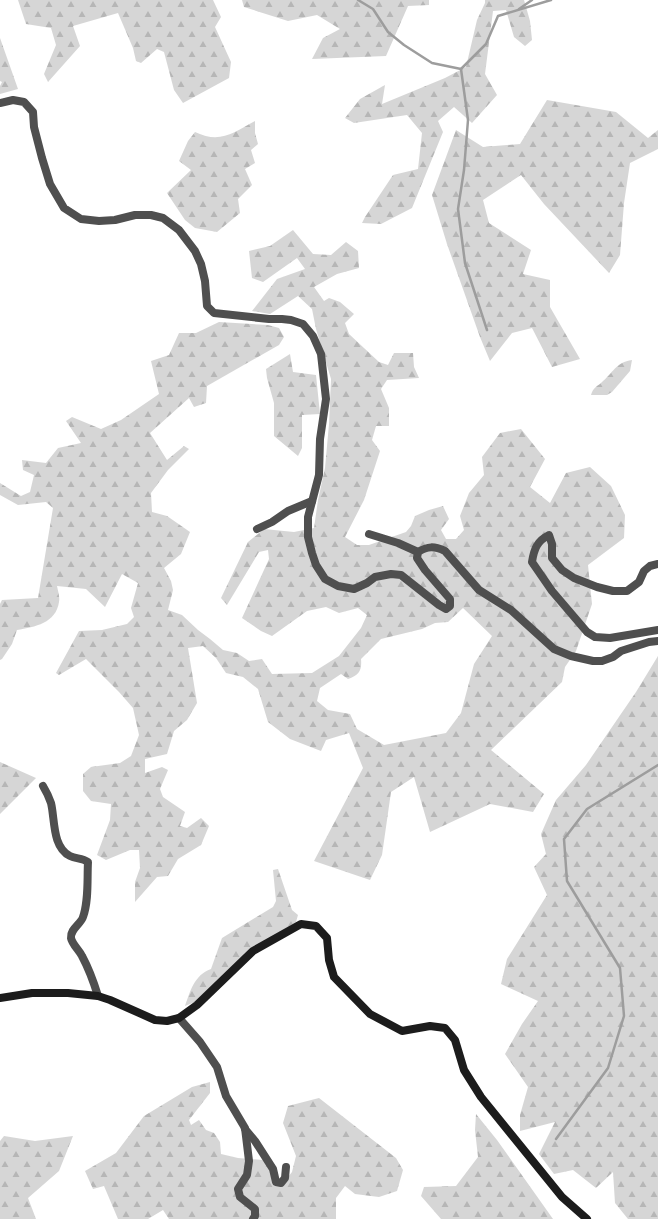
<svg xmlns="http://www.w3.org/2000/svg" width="658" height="1219" viewBox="0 0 658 1219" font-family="Figtree,sans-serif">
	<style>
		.forest { fill: url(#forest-firs); fill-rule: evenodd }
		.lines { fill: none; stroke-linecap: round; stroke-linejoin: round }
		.stream { stroke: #9d9d9d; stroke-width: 2.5 }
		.minor { stroke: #4f4f4f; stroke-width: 8 }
		.secondary { stroke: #1c1c1c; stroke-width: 8 }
	</style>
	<defs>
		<pattern id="forest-firs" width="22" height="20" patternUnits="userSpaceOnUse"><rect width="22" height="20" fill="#d6d6d6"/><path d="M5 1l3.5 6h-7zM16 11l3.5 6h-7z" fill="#b6b6b6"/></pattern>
	</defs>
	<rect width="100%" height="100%" fill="#fff"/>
	<g class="forest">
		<path d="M 18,0 L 213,0 L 221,17 L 215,27 L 231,62 L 229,78 L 183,103 L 174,90 L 164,52 L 157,49 L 141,63 L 136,61 L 133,48 L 118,13 L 73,26 L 80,46 L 48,82 L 44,74 L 56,45 L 51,28 L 26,24 Z"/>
		<path d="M 242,0 L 429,0 L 429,5 L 408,6 L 386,56 L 312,59 L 323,38 L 340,29 L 317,15 L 288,21 L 244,7 Z"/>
		<path d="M 485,0 L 524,0 L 530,21 L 532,40 L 525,46 L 514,37 L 506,10 L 493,11 L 485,74 L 497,95 L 472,123 L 454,107 L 438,121 L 443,132 L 412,208 L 381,224 L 362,223 L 365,217 L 393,175 L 418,169 L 422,133 L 407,115 L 354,123 L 345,118 L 360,99 L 385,85 L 382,104 L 445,78 L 466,67 L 477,20 L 485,3 Z"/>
		<path d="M 0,38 L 18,89 L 0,94 L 0,86 L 2,82 L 0,81 Z"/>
		<path d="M 547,100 L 616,112 L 648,138 L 658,130 L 658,149 L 630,163 L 624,203 L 620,255 L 609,273 L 544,204 L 521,175 L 483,200 L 489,223 L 531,250 L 523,274 L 550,280 L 550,307 L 580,359 L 552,367 L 532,328 L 512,333 L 490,361 L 480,337 L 447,244 L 432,195 L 456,130 L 483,147 L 520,144 Z"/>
		<path d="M 255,121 L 255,133 L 258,144 L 251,150 L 255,163 L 245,169 L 252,185 L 238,199 L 240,213 L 217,232 L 195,228 L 185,220 L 167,193 L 191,170 L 179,161 L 188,141 L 195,132 C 220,144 233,133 255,121 Z"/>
		<path d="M 293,230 L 313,254 L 331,255 L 346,242 L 358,251 L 359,268 L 337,274 L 314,287 L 324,301 L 329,298 L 340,302 L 354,314 L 345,323 L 349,334 L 379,362 L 388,365 L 394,353 L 413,353 L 414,367 L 419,378 L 387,380 L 381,389 L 389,408 L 389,426 L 376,426 L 372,440 L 380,451 L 364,500 L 345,537 L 357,545 L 369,545 L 406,532 L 411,526 L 415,516 L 429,510 L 443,506 L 449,519 L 441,530 L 446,539 L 456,539 L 464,530 L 460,516 L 469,493 L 484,475 L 482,457 L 500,433 L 521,429 L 545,459 L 530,487 L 550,503 L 566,473 L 590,467 L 611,486 L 625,515 L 624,538 L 588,565 L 592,604 L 576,651 L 565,667 L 562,682 L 491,750 L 544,794 L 533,812 L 490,804 L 430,832 L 414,777 L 391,792 L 382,855 L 370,880 L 314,861 L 363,768 L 349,733 L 326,740 L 321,751 L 290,739 L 268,722 L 258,689 L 243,677 L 226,673 L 216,658 L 203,646 L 188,648 L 197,703 L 187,720 L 174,731 L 167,754 L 145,759 L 145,773 L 162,767 L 168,770 L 160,789 L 163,797 L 185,812 L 180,826 L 187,828 L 201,818 L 209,826 L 201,845 L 178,859 L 168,876 L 157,877 L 135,902 L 135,882 L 140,868 L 139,850 L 130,850 L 106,860 L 97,855 L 110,820 L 111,804 L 91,801 L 83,791 L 83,774 L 91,767 L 120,763 L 131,756 L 139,735 L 133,708 L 119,692 L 86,659 L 59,675 L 56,673 L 79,631 L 102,630 L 127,624 L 134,617 L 131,608 L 138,583 L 122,574 L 105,607 L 86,589 L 57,586 C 58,591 60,597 59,602 C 56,623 35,627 17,630 L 12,644 L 2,659 L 0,660 L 0,604 L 2,600 L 38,598 L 53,508 L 46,502 L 18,505 L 0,495 L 0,483 L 21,496 L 30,492 L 34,475 L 23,470 L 22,460 L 46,463 L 58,448 L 81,443 L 66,421 L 72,417 L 101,429 L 121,420 L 159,394 L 151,361 L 169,355 L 179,333 L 196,333 L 219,322 L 268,325 L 279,328 L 284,337 L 279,345 L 207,386 L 206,403 L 194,407 L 189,398 L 150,433 L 167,460 L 184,446 L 189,449 L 168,470 L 151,493 L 152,512 L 167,516 L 190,532 L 181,554 L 164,568 L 171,581 L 173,590 L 168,610 L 182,615 L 198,630 L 210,639 L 223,650 L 237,653 L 249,661 L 262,659 L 272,674 L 312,673 L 339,656 L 361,628 L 367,615 L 358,608 L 339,613 L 326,607 L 307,611 L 272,636 L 261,631 L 242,618 L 269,559 L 268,550 L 259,552 L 227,605 L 221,598 L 248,542 L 264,529 L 294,532 L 314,528 L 318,500 L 325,468 L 329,424 L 331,379 L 316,329 L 312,309 L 298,296 L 270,314 L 252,311 L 277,279 L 305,269 L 297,258 L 263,282 L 252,278 L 249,251 L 270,246 ZM 463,608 L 492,636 L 474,664 L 461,713 L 446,733 L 384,745 L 357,729 L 350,714 L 328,710 L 317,701 L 320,688 L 341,674 L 348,679 C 359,675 362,671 361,659 L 381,639 L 422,629 L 435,623 L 448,622 Z"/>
		<path d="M 290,354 L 293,372 L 316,375 L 320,414 L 302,415 L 302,448 L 298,456 L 274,436 L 274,403 L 267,378 L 266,369 Z"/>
		<path d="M 632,360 L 630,371 L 612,392 L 607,395 L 591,395 C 593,388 596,387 601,383 C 613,373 616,362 632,360 Z"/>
		<path d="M 658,656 L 658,1219 L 628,1219 L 615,1203 L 613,1172 L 596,1188 L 573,1170 L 554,1174 L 539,1154 L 555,1122 L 520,1131 L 520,1115 L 528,1087 L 505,1054 L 522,1024 L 538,1001 L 501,984 L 507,959 L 547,895 L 534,867 L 546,854 L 541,834 L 556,800 L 586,765 L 636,692 Z"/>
		<path d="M 0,762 L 36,778 L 0,814 Z"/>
		<path d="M 278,869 L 292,910 L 298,915 L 296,922 L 245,954 L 195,1002 L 185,1006 C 190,992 194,975 211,969 L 222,938 L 273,907 L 276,901 L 273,870 Z"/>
		<path d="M 210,1082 L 210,1093 L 189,1120 L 191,1125 L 199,1120 L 206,1130 L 214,1133 L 220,1142 L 221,1154 L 238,1158 L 263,1160 L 274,1174 L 281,1186 L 292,1172 L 296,1156 L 283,1123 L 288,1106 L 319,1098 L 396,1158 L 403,1170 L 397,1191 L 379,1197 L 355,1194 L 345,1186 L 336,1198 L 336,1219 L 169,1219 L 163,1210 L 148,1219 L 118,1219 L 104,1186 L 93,1189 L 85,1171 L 116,1153 L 144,1116 L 192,1087 Z"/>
		<path d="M 476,1114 L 497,1140 L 553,1219 L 441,1219 L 421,1196 L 424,1187 L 456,1186 L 478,1157 L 475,1130 Z"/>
		<path d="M 4,1136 L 35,1141 L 73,1136 L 59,1171 L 28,1198 L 36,1219 L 0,1219 L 0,1141 Z"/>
	</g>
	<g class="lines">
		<g class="stream">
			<path d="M 358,0 L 373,9 L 388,32 L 404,45 L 432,63 L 461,69 L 486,44 L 498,16 L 551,0"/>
			<path d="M 519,9 L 532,0"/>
			<path d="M 461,69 L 468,120 L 464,170 L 458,209 L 465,263 L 487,330"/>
			<path d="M 556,1139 L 608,1068 L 624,1016 L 620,968 L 567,881 L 564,839 L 587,809 L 658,765"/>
		</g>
		<g class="minor">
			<path d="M 0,103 L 13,100 L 24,102 L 33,112 L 34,127 L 42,158 L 50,184 L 64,208 L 81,219 L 99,221 L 115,220 L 135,215 L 151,215 L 163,218 L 179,230 L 195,251 L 201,264 L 205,281 L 207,306 L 214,313 L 269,319 L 282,319 L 291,320 L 303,324 L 313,336 L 321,354 L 326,399 L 320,439 L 319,475 L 308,517 L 308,537 L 312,553 L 316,565 L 325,579 L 338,586 L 354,589 L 367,583 L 375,577 L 391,574 L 401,575 L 439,605 L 446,609 L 450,606 L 450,599 L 425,570 L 417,558 L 418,552 C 428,546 434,546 445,551 L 479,590 L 511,610 L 554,649 L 571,656 L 593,661 L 602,661 L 613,657 L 621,651 L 649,642 L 658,641"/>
			<path d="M 257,529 L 272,522 L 288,511 L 312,501"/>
			<path d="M 369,534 L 398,543 L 418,552"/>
			<path d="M 658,564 L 650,566 L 644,571 L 639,582 L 627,591 L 613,591 L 597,587 L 574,578 L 562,570 L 552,558 L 552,544 L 549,535 C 537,541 534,549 532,562 L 552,591 L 587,632 L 595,637 L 610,638 L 658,630"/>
			<path d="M 43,786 C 46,791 49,797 51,803 C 55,819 52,847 70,856 C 76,859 82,858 88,862 C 87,879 89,900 83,917 C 81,924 70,929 71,938 C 72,944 79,950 82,956 C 89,969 94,983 98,996"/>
			<path d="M 179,1018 L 200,1042 L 217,1067 L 226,1096 L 245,1128 L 249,1161 L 247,1175 L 238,1189 L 240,1197 L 255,1209 L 255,1216 L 253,1219"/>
			<path d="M 245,1129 L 255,1141 L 273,1169 L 276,1182 L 281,1183 L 285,1178 L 286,1167"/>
		</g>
		<path class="secondary" d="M 0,998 L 32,993 L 68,993 L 98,996 L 110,1000 L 155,1020 L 167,1021 L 179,1018 L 197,1005 L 253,951 L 301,924 L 316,926 L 327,938 L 329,960 L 334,977 L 370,1014 L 402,1031 L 430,1026 L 445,1028 L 455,1040 L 464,1070 L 481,1097 L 562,1197 L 587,1219"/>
	</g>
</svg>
